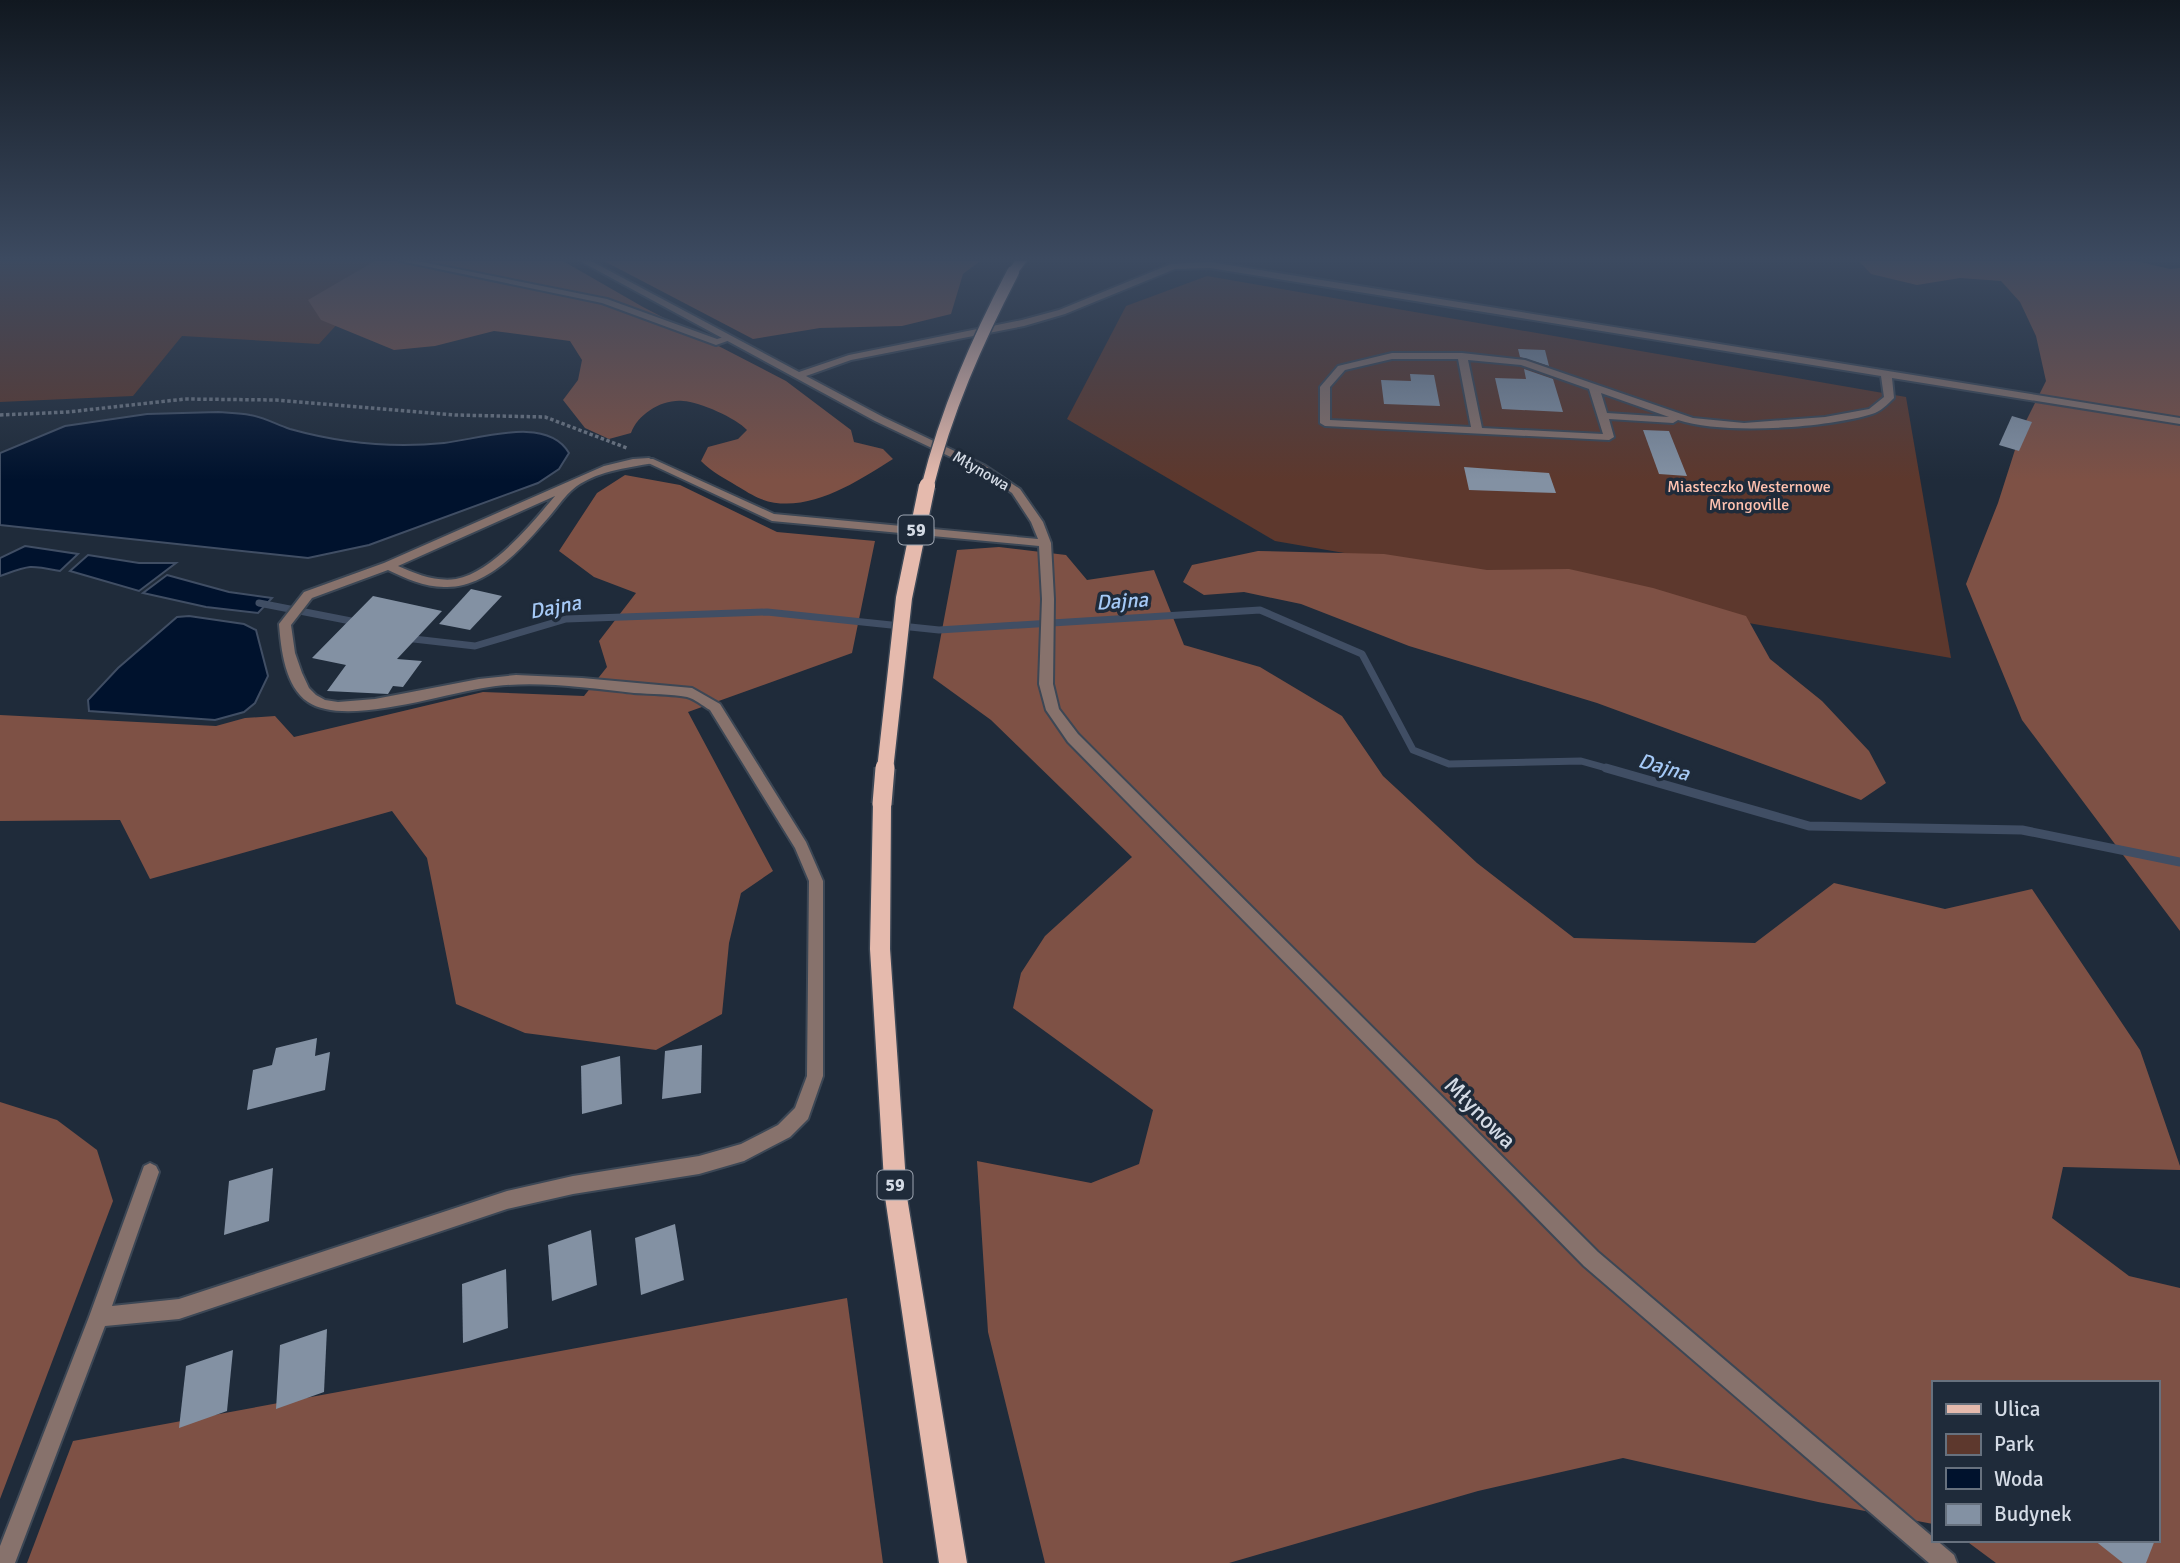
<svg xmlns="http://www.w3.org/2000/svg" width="2180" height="1563" viewBox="0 0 2180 1563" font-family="Signika,sans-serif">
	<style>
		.green { fill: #5d382d }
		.forest { fill: #7e5145 }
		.water { fill: #00122d; stroke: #404e64; stroke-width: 2 }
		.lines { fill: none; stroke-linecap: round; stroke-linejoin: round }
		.stream-far1 { stroke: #404e64; stroke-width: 7 }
		.stream { stroke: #404e64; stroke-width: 9 }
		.building { fill: #8391a3 }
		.lane-casing { stroke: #3c4755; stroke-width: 4 }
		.street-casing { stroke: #3c4755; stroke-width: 4 }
		.primary-casing { stroke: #3c4755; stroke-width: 3 }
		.path { stroke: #6d7683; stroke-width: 3.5; stroke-dasharray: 3.5 2.5; stroke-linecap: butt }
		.lane { fill: #87726c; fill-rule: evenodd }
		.street { fill: #87726c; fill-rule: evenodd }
		.primary { fill: #e5baad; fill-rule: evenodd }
		.primary-bridge-far2-casing { stroke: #3c4755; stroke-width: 15; stroke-linecap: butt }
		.primary-bridge-far1-casing { stroke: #3c4755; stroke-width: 19; stroke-linecap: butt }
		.primary-bridge-casing { stroke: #3c4755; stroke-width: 23; stroke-linecap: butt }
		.primary-bridge-far2 { stroke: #e5baad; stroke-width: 12 }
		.primary-bridge-far1 { stroke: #e5baad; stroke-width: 16 }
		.primary-bridge { stroke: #e5baad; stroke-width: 19 }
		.labels { text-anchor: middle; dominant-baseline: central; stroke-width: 7; stroke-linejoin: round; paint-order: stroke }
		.far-street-label { font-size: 16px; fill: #d4dbe5; stroke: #1f2b3a }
		.far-park-label { font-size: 16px; fill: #ffc2b0; stroke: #1f2b3a }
		.shield { fill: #1f2b3a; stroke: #9ea6b2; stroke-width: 2 }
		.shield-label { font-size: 18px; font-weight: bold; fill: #d4dbe5 }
		.water-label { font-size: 21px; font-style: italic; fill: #a5c9f6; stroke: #1f2b3a }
		.near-street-label { font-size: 23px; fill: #d4dbe5; stroke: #1f2b3a }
	</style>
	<rect width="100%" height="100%" fill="#1f2b3a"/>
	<g class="green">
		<path d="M 0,261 L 395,261 L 319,344 L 182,336 L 133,396 L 0,402 Z"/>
		<path d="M 1207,276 L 1906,397 L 1951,658 L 1275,541 L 1067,419 L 1126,306 Z"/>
	</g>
	<g class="forest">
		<path d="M 375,261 L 563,261 L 643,307 L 786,381 L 851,430 L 854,442 L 883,449 L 893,459 C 857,482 805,516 761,499 C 753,496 744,490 737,486 C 724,478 712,472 701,461 L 708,447 L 738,439 L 747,430 C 736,418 700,402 683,401 C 662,399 638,414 631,433 L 609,439 L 585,428 L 563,400 L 578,380 L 582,360 L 570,341 L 494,331 L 435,346 L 394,350 L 321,320 L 308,300 Z"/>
		<path d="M 604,261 L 980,261 L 963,274 L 951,314 L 902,326 L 820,328 L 753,339 Z"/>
		<path d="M 1859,261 L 2136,261 L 2170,269 L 2180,268 L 2180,931 L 2022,720 L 1966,584 L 1998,503 L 2021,431 L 2046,381 L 2036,336 L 2020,302 L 2001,281 L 1960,278 L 1917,285 L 1871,274 Z"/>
		<path d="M 625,475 L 680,485 L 777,532 L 875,541 L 852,653 L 688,712 L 773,871 L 741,893 L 729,943 L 722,1014 L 656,1050 L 525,1033 L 456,1004 L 427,858 L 392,811 L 150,879 L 120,820 L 0,821 L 0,715 L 216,726 L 245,718 L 275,716 L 294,737 L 483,692 L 584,696 L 607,667 L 599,641 L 636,593 L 594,577 L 559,551 L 597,493 Z"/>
		<path d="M 999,547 L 1066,555 L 1087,580 L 1154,570 L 1184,645 L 1260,667 L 1342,716 L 1383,776 L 1477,863 L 1574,938 L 1755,943 L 1834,883 L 1945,909 L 2032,889 L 2140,1050 L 2180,1166 L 2180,1170 L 2063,1167 L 2052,1218 L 2129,1276 L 2180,1288 L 2180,1563 L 1996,1563 L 1965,1540 L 2157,1540 L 2157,1383 L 1933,1383 L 1933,1524 L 1818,1502 L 1623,1458 L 1478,1491 L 1229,1563 L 1045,1563 L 988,1332 L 977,1161 L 1091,1183 L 1139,1164 L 1153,1110 L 1013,1008 L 1021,973 L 1045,936 L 1132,857 L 991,720 L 933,678 L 957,550 Z"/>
		<path d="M 1258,551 L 1384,554 L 1487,570 L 1569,569 L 1653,588 L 1746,616 L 1770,659 L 1822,701 L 1869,751 L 1886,783 L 1861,800 L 1597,703 L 1409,646 L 1301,604 L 1244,592 L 1204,595 L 1183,582 L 1192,565 Z"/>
		<path d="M 0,1102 L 57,1120 L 97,1150 L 113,1201 L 0,1499 Z"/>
		<path d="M 847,1298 L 883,1563 L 27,1563 L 73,1441 Z"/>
	</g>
	<g class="water">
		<path d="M 218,412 C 229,413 240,413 250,415 C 264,417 277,425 290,429 C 340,443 393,448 444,443 C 480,439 547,415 569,453 L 559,469 L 538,483 L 369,545 L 308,558 L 0,525 L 0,453 L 65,426 L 147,414 Z"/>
		<path d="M 25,546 L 78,554 L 60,571 C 28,565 31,565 0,576 L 0,558 Z"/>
		<path d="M 88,555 L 139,563 L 176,563 L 139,591 L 70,571 Z"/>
		<path d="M 167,575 L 229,592 L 272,598 L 258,613 L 206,607 L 143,593 Z"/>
		<path d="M 189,616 L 244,624 L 256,630 L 268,676 L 255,703 L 244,712 L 215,720 L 89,711 L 88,700 L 118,668 L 177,617 Z"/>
	</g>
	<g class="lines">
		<g class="stream-far1">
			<path d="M 259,603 L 356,622"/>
			<path d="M 405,638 L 475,646 L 566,619 L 767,612 L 939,630 L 1260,610 L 1362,654 L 1413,750 L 1449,764 L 1581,761 L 1613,770"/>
		</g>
		<path class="stream" d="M 1606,768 L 1809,826 L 2022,830 L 2180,862"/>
	</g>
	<g class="building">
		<path d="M 1518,349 L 1545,350 L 1549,366 L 1520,357 Z"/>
		<path d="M 1524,369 L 1553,379 L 1563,412 L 1502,409 L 1495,378 L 1526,379 Z"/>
		<path d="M 1410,374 L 1434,375 L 1440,406 L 1384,404 L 1381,380 L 1411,381 Z"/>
		<path d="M 2012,416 L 2032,422 L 2019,451 L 1999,445 Z"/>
		<path d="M 1643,430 L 1669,431 L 1687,476 L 1659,474 Z"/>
		<path d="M 1464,467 L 1549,473 L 1556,493 L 1469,490 Z"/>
		<path d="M 471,589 L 502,596 L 470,630 L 439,624 Z"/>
		<path d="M 373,596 L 442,611 L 397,659 L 422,661 L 403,687 L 393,686 L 388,694 L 327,691 L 346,665 L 312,658 Z"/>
		<path d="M 317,1038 L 315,1056 L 330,1052 L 325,1090 L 247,1110 L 253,1070 L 272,1065 L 276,1048 Z"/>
		<path d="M 702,1045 L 701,1093 L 662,1099 L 665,1051 Z"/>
		<path d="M 620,1056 L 622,1104 L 582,1114 L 581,1066 Z"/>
		<path d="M 273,1168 L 269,1221 L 224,1235 L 229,1181 Z"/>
		<path d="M 675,1224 L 684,1280 L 641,1295 L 635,1238 Z"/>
		<path d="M 591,1230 L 597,1285 L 552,1301 L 548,1245 Z"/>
		<path d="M 506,1269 L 508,1328 L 463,1343 L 462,1284 Z"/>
		<path d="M 327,1329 L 324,1392 L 276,1409 L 280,1345 Z"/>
		<path d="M 233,1350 L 227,1411 L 179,1428 L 186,1366 Z"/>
		<path d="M 2094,1540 L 2155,1540 L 2146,1563 L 2123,1563 Z"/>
	</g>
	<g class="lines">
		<g class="lane-casing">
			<g id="lane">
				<path d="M 400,261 L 417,261 L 607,299 L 717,339 L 728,336 L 733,339 L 716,345 L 602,303 Z"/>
				<path d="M 649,458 L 654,461 L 653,463 C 627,468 594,471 572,490 C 563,498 556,509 548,518 C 522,548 487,589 444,587 C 424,587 405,578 388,570 L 312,598 L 291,625 L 295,653 L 302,673 L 309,688 L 316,695 L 325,700 L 338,702 L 375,699 L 479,679 L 516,675 L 582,678 L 692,688 L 720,704 L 806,842 L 823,881 L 823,1076 L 808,1119 L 790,1137 L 744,1161 L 699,1174 L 573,1194 L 507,1209 L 179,1319 L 105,1326 L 15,1563 L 0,1563 L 0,1546 L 89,1317 L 144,1166 L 150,1163 L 156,1166 L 159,1172 L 112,1306 L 179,1299 L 507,1191 L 573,1176 L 699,1156 L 741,1144 L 778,1125 L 795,1108 L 807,1076 L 809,881 L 795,848 L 710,710 C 703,706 695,699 687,697 C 671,694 651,694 634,693 C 589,688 541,681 496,686 C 450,691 346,728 308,702 C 285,687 281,649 279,624 L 304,592 L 384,563 L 604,466 L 633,459 ZM 555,496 C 532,523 493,572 456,579 C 436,582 416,574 398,566 Z"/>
			</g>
		</g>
		<g class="street-casing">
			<path id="street" d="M 580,261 L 591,261 L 799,372 L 849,355 L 1022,320 L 1059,310 L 1171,264 L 1210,262 L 2180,418 L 2180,424 L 1892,378 L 1894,398 C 1888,404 1880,412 1872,414 C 1827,428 1723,435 1678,420 L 1673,423 L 1609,419 L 1614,437 L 1609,440 L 1325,426 L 1320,423 L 1320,387 L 1338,366 L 1392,353 L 1462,353 L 1525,360 L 1693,418 L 1744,423 L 1825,417 L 1869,409 L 1884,397 L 1881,376 L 1210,268 L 1175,269 L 1065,314 L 1024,326 L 851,360 L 806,376 L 883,417 L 984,465 L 1020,489 L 1043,522 L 1051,543 L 1054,599 L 1053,684 L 1059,709 L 1078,734 L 1598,1252 L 1954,1555 L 1957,1563 L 1929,1563 L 1584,1266 L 1068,742 L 1046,710 L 1039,684 L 1042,599 L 1039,546 L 772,521 L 644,461 L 645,459 L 653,459 L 774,514 L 1038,539 L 1031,522 L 1012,493 L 976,469 L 875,421 ZM 1392,359 L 1458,359 L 1471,427 L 1330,420 L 1330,387 L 1345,370 ZM 1468,360 L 1521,365 L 1589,389 L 1603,434 L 1482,428 ZM 1601,393 L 1669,417 L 1607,413 Z"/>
		</g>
		<g class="primary-casing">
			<g id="primary">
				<path d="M 1015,261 L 1027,261 L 1017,274 L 1009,274 L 1007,272 Z"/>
				<path d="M 882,797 L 888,799 L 891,804 L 890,949 L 907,1197 L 967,1563 L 939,1563 L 885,1197 L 870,949 L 873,804 L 876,799 Z"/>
			</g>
		</g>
		<path class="path" d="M 0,415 L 68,412 L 185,399 L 276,400 L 455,415 L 545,417 L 627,448"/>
		<use href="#lane" class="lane"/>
		<use href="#street" class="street"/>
		<use href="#primary" class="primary"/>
		<g class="primary-bridge-far2-casing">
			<path id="primary-bridge-far2" d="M 927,488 C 946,411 977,341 1013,272"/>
		</g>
		<g class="primary-bridge-far1-casing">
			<path id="primary-bridge-far1" d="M 885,770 L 904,598 L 927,486"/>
		</g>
		<g class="primary-bridge-casing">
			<path id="primary-bridge" d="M 882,804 L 885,768"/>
		</g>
		<use href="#primary-bridge-far2" class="primary-bridge-far2"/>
		<use href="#primary-bridge-far1" class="primary-bridge-far1"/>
		<use href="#primary-bridge" class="primary-bridge"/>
	</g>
	<linearGradient id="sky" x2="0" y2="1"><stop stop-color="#111820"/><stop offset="0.54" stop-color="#3c4a60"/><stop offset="1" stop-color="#3c4a60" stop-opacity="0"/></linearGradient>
	<rect width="2180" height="480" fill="url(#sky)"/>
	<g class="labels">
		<g class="far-street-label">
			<text transform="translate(981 471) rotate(30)">Młynowa</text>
		</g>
		<g class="far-park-label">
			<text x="1749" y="487">Miasteczko Westernowe<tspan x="1749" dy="18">Mrongoville</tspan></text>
		</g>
		<g class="shield">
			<rect x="898.5" y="515.5" width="35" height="29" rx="5"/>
			<rect x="877.5" y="1170.5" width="35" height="29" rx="5"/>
		</g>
		<g class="shield-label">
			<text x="916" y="530">59</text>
			<text x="895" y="1185">59</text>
		</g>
		<g class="water-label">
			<text transform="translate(1122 601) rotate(-4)">Dajna</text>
			<text transform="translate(555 607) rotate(-11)">Dajna</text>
			<text transform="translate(1664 767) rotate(16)">Dajna</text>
		</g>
		<g class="near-street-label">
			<text transform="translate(1480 1113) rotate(45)">Młynowa</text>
		</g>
	</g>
	<rect x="1932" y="1381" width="228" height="161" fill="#1f2b3a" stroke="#67717e" stroke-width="2"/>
	<rect x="1946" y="1404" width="35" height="10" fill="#e5baad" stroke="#67717e" stroke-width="2"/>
	<text x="1994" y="1416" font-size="21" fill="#d4dbe5">Ulica</text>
	<rect x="1946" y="1434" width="35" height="21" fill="#5d382d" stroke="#67717e" stroke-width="2"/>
	<text x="1994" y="1451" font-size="21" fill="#d4dbe5">Park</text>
	<rect x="1946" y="1468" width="35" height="21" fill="#00122d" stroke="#67717e" stroke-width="2"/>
	<text x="1994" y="1486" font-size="21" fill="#d4dbe5">Woda</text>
	<rect x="1946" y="1504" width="35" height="21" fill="#8391a3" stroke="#67717e" stroke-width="2"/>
	<text x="1994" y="1521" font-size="21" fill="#d4dbe5">Budynek</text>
</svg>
